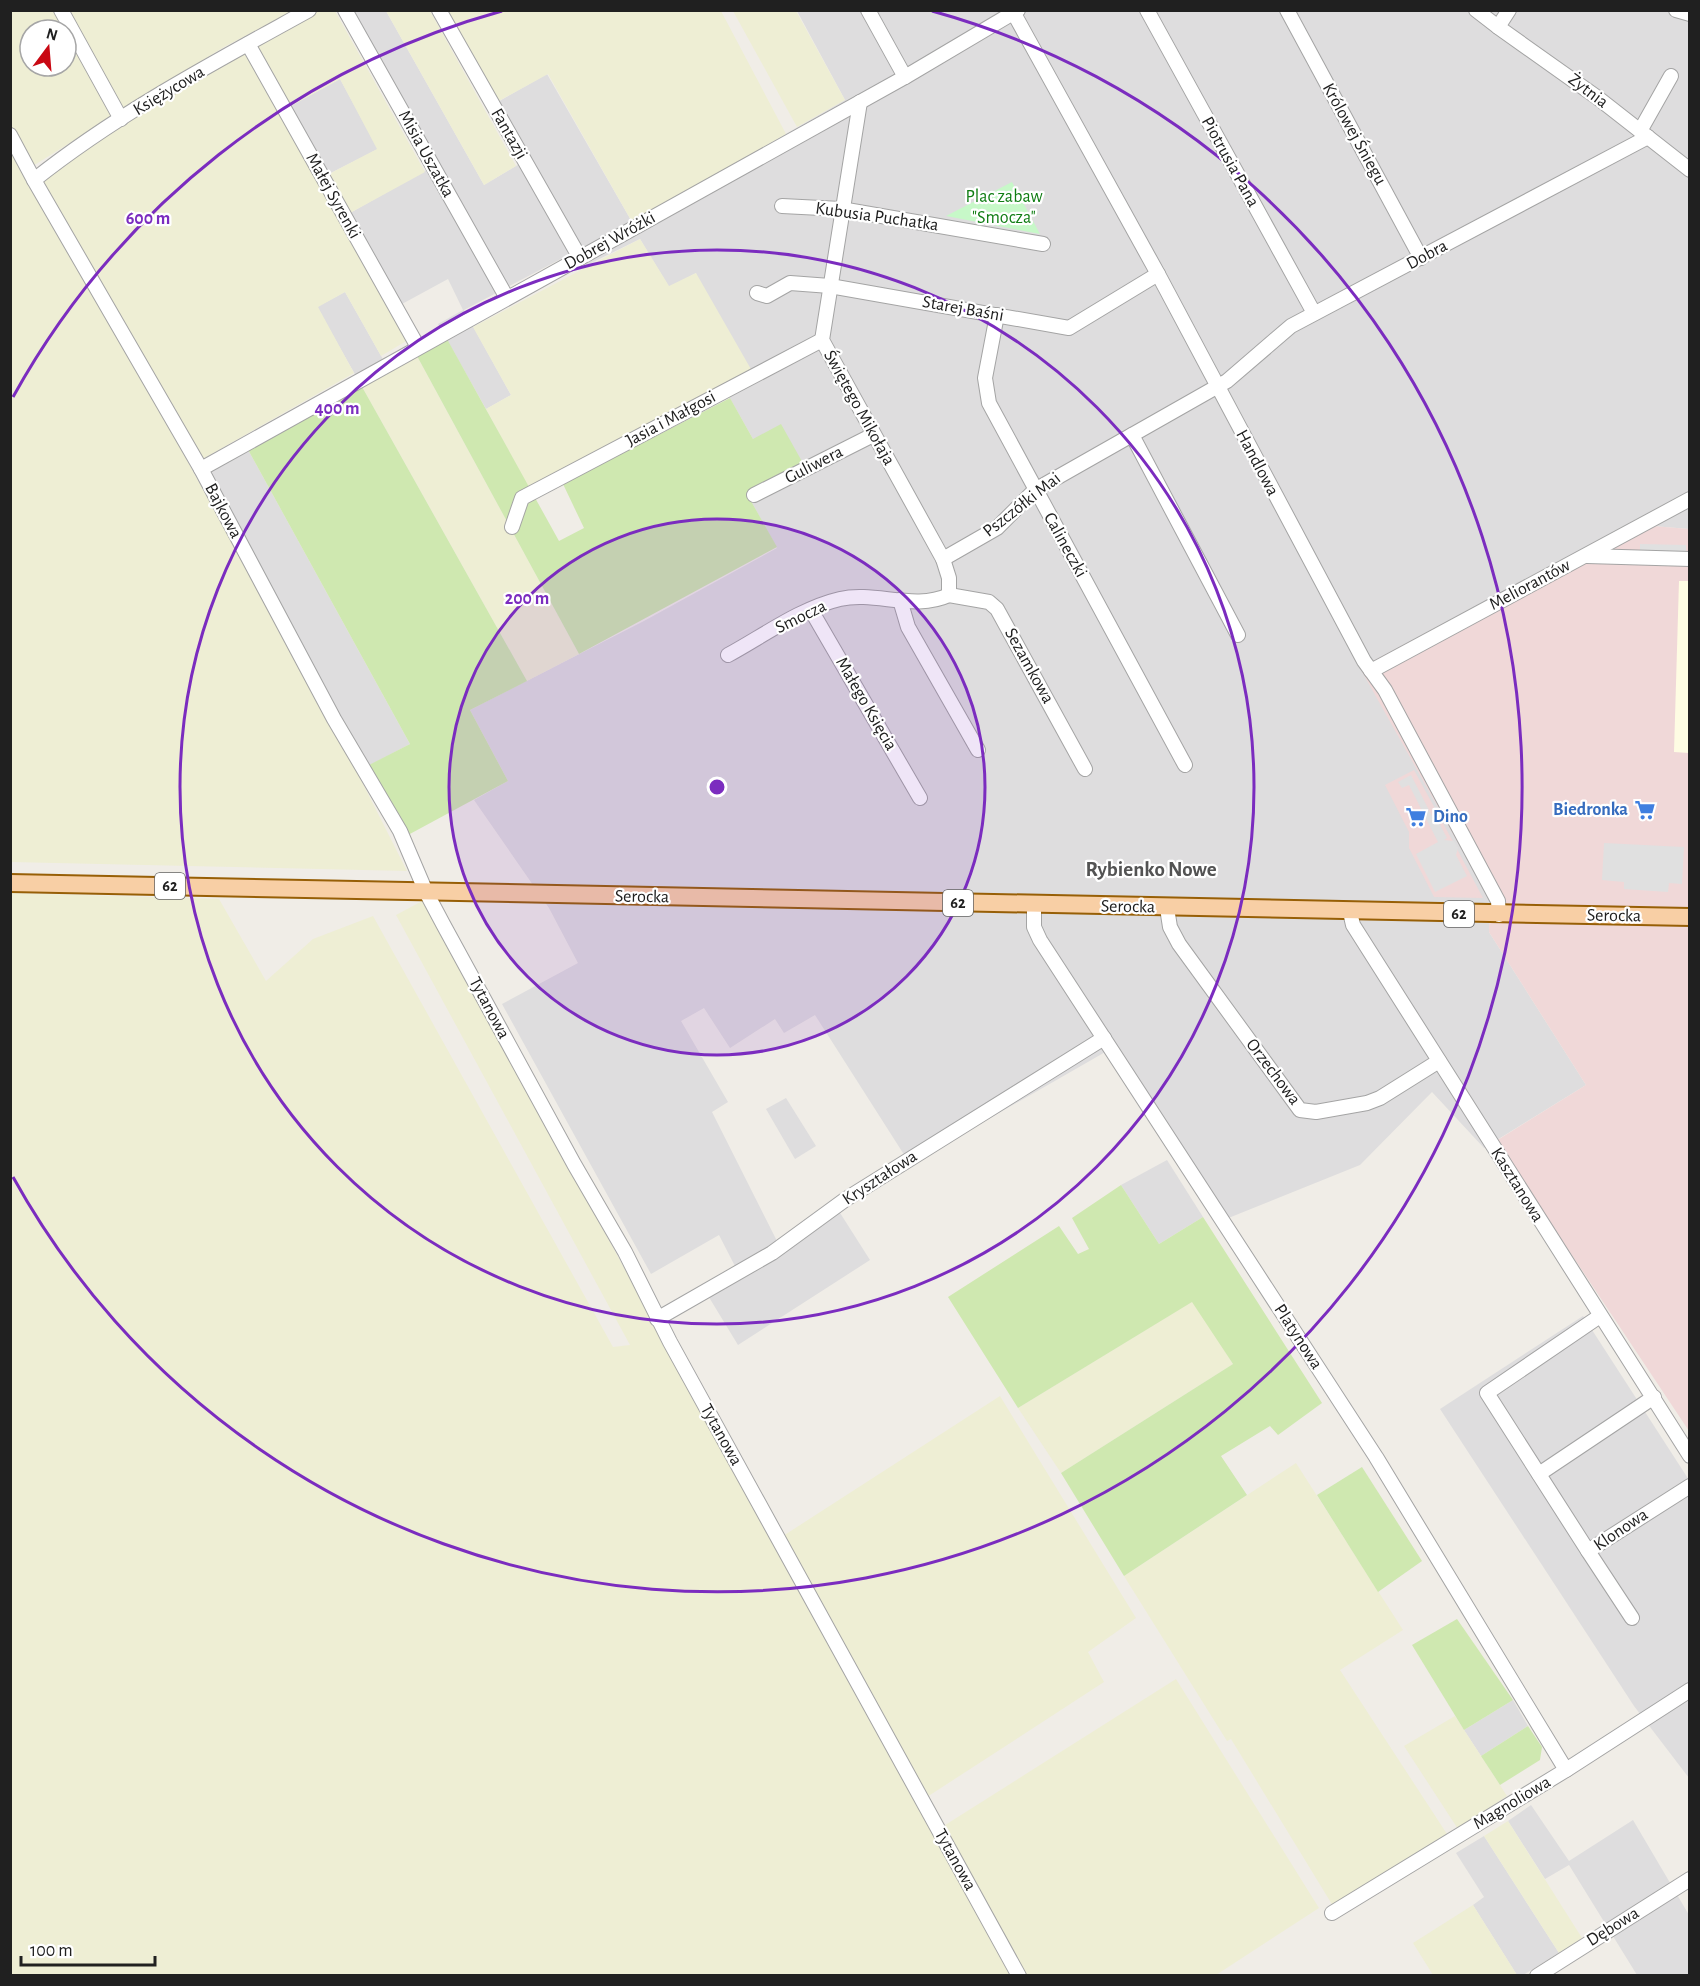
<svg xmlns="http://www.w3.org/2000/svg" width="1700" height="1986" viewBox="0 0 1700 1986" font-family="'Alegreya Sans',sans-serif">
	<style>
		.residential { fill: #deddde }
		.commercial { fill: #f0d8d8 }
		.education { fill: #fefce3 }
		.farmland { fill: #eeeed4; fill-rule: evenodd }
		.grass { fill: #cfe8b0 }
		.park { fill: #c7f8c8 }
		.parking { fill: #e0e0e0 }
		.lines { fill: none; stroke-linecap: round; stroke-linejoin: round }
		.minor-casing { stroke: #a4a4a4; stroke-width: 16 }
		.major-casing { stroke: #975f06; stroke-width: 20 }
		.minor { stroke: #fff; stroke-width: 14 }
		.major { stroke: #f8cfa5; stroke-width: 16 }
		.ring { fill: none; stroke: #7b2cbf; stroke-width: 3 }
		.labels { text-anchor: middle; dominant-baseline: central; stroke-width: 4.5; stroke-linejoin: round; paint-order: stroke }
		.shield { fill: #fff; stroke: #636363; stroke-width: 1.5 }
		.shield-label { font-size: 16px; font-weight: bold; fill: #202020 }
		.street-label { font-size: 18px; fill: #202020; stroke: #fff }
		.park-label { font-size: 18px; fill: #107d13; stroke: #fff }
		.shop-label { font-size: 18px; font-weight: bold; fill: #366cbe; stroke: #fff; text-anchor: end }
		.quarter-label { font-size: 21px; font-weight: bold; fill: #535353; stroke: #fff }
		.centre { fill: #7b2cbf; stroke: #fff; stroke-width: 3 }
		.ring-label { font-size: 18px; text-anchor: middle; font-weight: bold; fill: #7b2cbf; stroke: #fff; stroke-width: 4.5; stroke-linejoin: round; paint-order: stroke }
	</style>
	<rect width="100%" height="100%" fill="#f0ede7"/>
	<g class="residential">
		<path d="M 353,11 L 386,11 L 484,185 L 526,160 L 494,104 L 547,74 L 632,222 L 845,100 L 797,11 L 1689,11 L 1689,529 L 1629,524 L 1490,900 L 1489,932 L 1586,1085 L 1484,1148 L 1432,1092 L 1360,1165 L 1221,1221 L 1107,1051 L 910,1164 L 815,1015 L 784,1033 L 775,1019 L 730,1048 L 704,1008 L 681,1021 L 728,1102 L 712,1112 L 778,1243 L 835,1205 L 870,1260 L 738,1345 L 707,1294 L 737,1270 L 719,1235 L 651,1274 L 502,1004 L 578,963 L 549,908 L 474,800 L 508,781 L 470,710 L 644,621 L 777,548 L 747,494 L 803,465 L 753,439 L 723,386 L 696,273 L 669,287 L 640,239 L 585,266 L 576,251 L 464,310 L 511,395 L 486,409 L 438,324 L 463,310 L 448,279 L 402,304 L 350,213 L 437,164 Z"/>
		<path d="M 340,79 L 378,149 L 317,180 L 280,112 Z"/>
		<path d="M 345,292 L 389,370 L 361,385 L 317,307 Z"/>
		<path d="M 239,439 L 246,446 L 410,744 L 357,772 L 192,470 Z"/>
		<path d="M 786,1098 L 816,1146 L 795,1159 L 766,1109 Z"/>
		<path d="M 1167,1160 L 1203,1217 L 1159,1244 L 1121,1185 Z"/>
		<path d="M 1583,1316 L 1689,1480 L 1689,1778 L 1634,1706 L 1440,1409 Z"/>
		<path d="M 1513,1700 L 1528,1726 L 1481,1756 L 1464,1730 Z"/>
		<path d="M 1531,1805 L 1569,1861 L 1633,1820 L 1689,1915 L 1689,1975 L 1637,1975 L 1569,1865 L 1545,1879 L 1508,1821 Z"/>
		<path d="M 1484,1836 L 1559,1953 L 1523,1975 L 1517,1975 L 1473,1905 L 1484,1897 L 1456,1853 Z"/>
	</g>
	<g class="commercial">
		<path d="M 1629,524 L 1689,529 L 1689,1431 L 1496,1141 L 1586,1085 L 1489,932 L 1490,900 L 1360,668 Z"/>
		<path d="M 1414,770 L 1457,849 L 1483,898 L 1434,897 L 1409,848 L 1409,832 L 1385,785 Z"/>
	</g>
	<path class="education" d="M 1679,581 L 1689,581 L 1689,753 L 1674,752 Z"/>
	<g class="farmland">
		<path d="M 11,11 L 293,11 L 224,47 L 28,169 L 357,772 L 407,871 L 11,862 ZM 30,30 L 66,30 L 66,66 L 30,66 Z"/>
		<path d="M 317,11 L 335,11 L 425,172 L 350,213 L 329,174 L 377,149 L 340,79 L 289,107 L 256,46 Z"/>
		<path d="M 386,11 L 430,11 L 516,166 L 484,185 Z"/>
		<path d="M 445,11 L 721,11 L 786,134 L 632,222 L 548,74 L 497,102 Z"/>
		<path d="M 733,11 L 796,11 L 845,100 L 797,127 Z"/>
		<path d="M 246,51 L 408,340 L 381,356 L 345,292 L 318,307 L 354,373 L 201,460 L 35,173 Z"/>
		<path d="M 640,239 L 669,286 L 696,273 L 752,371 L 530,490 L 486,409 L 511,395 L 473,327 Z"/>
		<path d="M 417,356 L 579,654 L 527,681 L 361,385 Z"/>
		<path d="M 11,893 L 219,899 L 266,981 L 313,939 L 373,916 L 613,1347 L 630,1345 L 396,915 L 424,900 L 659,1332 L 1015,1975 L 11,1976 Z"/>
		<path d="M 1193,1301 L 1233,1364 L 1061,1473 L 1018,1408 Z"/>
		<path d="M 1000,1396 L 1136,1618 L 1088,1652 L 1104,1682 L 927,1797 L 783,1536 Z"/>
		<path d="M 1296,1463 L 1403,1630 L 1340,1670 L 1447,1834 L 1333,1906 L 1231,1739 L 1227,1741 L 1124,1576 Z"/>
		<path d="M 1176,1679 L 1319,1908 L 1216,1975 L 1024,1975 L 942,1827 Z"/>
		<path d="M 1455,1716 L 1507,1796 L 1458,1829 L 1404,1746 Z"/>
		<path d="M 1508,1821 L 1582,1938 L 1559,1953 L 1484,1836 Z"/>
		<path d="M 1473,1905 L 1517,1975 L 1433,1975 L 1413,1943 Z"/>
	</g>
	<g class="grass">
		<path d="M 447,339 L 559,541 L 584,528 L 563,484 L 730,398 L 753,439 L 781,424 L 804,465 L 747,494 L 777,547 L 579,654 L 417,356 Z"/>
		<path d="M 361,385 L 527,681 L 470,710 L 508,781 L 408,835 L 369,765 L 410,744 L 246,446 Z"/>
		<path d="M 1121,1185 L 1159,1244 L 1203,1217 L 1322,1403 L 1278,1435 L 1270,1426 L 1221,1456 L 1247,1495 L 1124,1576 L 1061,1473 L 1233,1364 L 1192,1302 L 1018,1408 L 948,1297 L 1059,1226 L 1078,1254 L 1089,1249 L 1072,1218 Z"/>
		<path d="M 1362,1467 L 1422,1561 L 1378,1592 L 1317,1495 Z"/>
		<path d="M 1457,1619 L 1513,1700 L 1464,1730 L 1412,1645 Z"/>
		<path d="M 1528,1726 L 1542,1747 L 1540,1760 L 1500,1785 L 1481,1756 Z"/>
	</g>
	<path class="park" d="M 1012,182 L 1040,234 L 946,216 Z"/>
	<g class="parking">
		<path d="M 1640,544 L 1686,545 L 1686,552 L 1640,551 Z"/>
		<path d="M 1411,775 L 1434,820 L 1437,819 L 1447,838 L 1444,840 L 1454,841 L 1458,848 L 1456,855 L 1467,876 L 1435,892 L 1416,854 L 1438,842 L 1409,785 L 1402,788 L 1398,782 Z"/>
		<path d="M 1604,843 L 1684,847 L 1682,884 L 1669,883 L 1668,892 L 1624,889 L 1624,882 L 1602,880 Z"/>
	</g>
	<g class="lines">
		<g class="minor-casing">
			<g id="minor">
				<path d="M 61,10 L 121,119"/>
				<path d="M 345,10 L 507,298"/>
				<path d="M 439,10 L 580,258"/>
				<path d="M 868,10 L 905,77"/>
				<path d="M 1012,10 L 1158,274 L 1364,661 L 1385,690 L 1498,901 L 1499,915"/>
				<path d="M 1147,10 L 1314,313"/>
				<path d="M 1287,10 L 1421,258"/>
				<path d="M 1476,10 L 1498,27"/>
				<path d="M 1509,10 L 1498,27 L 1598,98 L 1690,170"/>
				<path d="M 1676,10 L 1690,14"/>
				<path d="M 248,44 L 418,347"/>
				<path d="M 860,102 L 822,340 L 943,559 L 949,578 L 949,595"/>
				<path d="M 1640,131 L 1671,76"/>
				<path d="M 10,135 L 34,180 L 201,469 L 334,719 L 400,831 L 426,892 L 443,924 L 574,1164 L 625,1252 L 670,1342 L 1019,1976"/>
				<path d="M 34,180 C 118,113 215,62 309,10"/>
				<path d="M 782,206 L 841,209 L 1043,244"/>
				<path d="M 757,293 L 767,296 L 790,283 L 830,286 L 1069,328 L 1158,274"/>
				<path d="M 997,315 L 985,378 L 989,403 L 1185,765"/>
				<path d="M 1132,435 L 1238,635"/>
				<path d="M 201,469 L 905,77 L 1018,10"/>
				<path d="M 754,495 L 873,435"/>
				<path d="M 512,527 L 522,498 L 822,340"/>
				<path d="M 1587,556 L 1690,559"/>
				<path d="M 943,559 L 997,528 L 1035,490 L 1227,381 L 1291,326 L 1648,137"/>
				<path d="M 949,595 L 989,602 L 997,609 L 1085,769"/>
				<path d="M 900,600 L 908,627 L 978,750"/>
				<path d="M 811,610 L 920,798"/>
				<path d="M 728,655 C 763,636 801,608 840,599 C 875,591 915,611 949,595"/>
				<path d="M 1371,671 L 1690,499"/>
				<path d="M 1034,905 L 1034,927 L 1040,940 L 1376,1457 L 1566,1770"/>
				<path d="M 1167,908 L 1170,927 L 1179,944 L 1300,1110 L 1316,1112 L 1367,1103 L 1380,1098 L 1439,1061"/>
				<path d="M 1350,912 L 1353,925 L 1690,1456"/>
				<path d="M 657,1319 L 772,1253 L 846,1199 L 1104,1038"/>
				<path d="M 1539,1474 L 1654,1397"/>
				<path d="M 1588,1551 L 1487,1393 L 1600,1316"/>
				<path d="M 1632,1618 L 1588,1551 L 1690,1486"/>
				<path d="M 1332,1913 L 1566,1770 L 1690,1690"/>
				<path d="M 1537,1976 L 1690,1879"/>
			</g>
		</g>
		<g class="major-casing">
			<path id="major" d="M 10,883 L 1690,917"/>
		</g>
		<use href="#minor" class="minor"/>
		<use href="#major" class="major"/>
	</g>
	<circle cx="717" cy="787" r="268" fill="#7b2cbf" fill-opacity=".12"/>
	<g class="ring">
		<circle cx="717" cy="787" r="268"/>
		<circle cx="717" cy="787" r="537"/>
		<path d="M13 397A805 805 0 0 1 502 11M932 11A805 805 0 1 1 13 1177"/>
	</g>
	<defs>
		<g id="supermarket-bare" transform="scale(1.62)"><path d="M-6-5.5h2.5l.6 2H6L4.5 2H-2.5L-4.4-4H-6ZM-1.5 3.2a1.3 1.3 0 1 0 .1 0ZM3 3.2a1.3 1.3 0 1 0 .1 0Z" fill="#3f7fe0" stroke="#fff" stroke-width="2.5" paint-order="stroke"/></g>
	</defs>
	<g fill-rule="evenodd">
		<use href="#supermarket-bare" x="1645" y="810"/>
		<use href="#supermarket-bare" x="1416" y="817"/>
	</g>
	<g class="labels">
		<g class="shield">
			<rect x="155" y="873" width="30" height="26" rx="4.5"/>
			<rect x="943" y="890" width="30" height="26" rx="4.5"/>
			<rect x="1444" y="901" width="30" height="26" rx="4.5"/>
		</g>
		<g class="shield-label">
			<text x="170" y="886">62</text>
			<text x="958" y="903">62</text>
			<text x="1459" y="914">62</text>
		</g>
		<g class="street-label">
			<text transform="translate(169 91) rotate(-31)">Księżycowa</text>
			<text transform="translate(1588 91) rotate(37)">Żytnia</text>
			<text transform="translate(509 134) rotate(60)">Fantazji</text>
			<text transform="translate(1354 134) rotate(61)">Królowej Śniegu</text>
			<text transform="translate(426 154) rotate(61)">Misia Uszatka</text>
			<text transform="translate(1230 162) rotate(61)">Piotrusia Pana</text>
			<text transform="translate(333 196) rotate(61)">Małej Syrenki</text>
			<text transform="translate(877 217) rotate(8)">Kubusia Puchatka</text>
			<text transform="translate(610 241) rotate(-29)">Dobrej Wróżki</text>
			<text transform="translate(1427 255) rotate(-28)">Dobra</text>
			<text transform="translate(963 309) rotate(10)">Starej Baśni</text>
			<text transform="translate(859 408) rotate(61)">Świętego Mikołaja</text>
			<text transform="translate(671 419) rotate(-28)">Jasia i Małgosi</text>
			<text transform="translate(1257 463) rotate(62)">Handlowa</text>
			<text transform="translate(814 465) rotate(-27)">Guliwera</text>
			<text transform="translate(1022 505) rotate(-38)">Pszczółki Mai</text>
			<text transform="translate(223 511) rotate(62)">Bajkowa</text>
			<text transform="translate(1065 545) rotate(61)">Calineczki</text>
			<text transform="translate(1530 585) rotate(-28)">Meliorantów</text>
			<text transform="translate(801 617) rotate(-26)">Smocza</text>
			<text transform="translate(1029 666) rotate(61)">Sezamkowa</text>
			<text transform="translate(866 704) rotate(60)">Małego Księcia</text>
			<text transform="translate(642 897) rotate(1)">Serocka</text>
			<text transform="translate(1128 907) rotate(1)">Serocka</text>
			<text transform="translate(1614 916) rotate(1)">Serocka</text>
			<text transform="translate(489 1008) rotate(62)">Tytanowa</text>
			<text transform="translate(1273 1072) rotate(53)">Orzechowa</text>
			<text transform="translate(880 1178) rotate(-33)">Kryształowa</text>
			<text transform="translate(1517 1185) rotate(58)">Kasztanowa</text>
			<text transform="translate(1298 1337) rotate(57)">Platynowa</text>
			<text transform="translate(721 1435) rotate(61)">Tytanowa</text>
			<text transform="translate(1621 1530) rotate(-34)">Klonowa</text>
			<text transform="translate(1512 1803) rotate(-31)">Magnoliowa</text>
			<text transform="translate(955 1860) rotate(61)">Tytanowa</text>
			<text transform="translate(1613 1927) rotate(-32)">Dębowa</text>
		</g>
		<g class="park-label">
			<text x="1004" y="197">Plac zabaw<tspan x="1004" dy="21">"Smocza"</tspan></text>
		</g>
		<g class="shop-label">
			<text x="1628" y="810">Biedronka</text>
			<text x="1433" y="817" text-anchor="start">Dino</text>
		</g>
		<g class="quarter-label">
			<text x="1151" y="869">Rybienko Nowe</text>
		</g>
	</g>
	<circle cx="717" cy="787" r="9" class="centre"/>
	<g class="ring-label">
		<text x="148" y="224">600 m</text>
		<text x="337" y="414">400 m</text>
		<text x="527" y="604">200 m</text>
	</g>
	<rect width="1700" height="1986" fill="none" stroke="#202020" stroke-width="24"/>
	<g transform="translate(48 48) rotate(16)"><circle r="28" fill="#ffffff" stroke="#a6a6a6" stroke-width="1.5"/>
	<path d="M0-4.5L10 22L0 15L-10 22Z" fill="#c90813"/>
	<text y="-9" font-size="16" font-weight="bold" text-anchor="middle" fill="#202020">N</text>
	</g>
	<path d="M21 1956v9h134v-9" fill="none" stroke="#202020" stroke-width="3"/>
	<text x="30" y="1956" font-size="18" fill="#202020" stroke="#ffffff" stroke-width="4.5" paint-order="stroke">100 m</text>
</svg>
